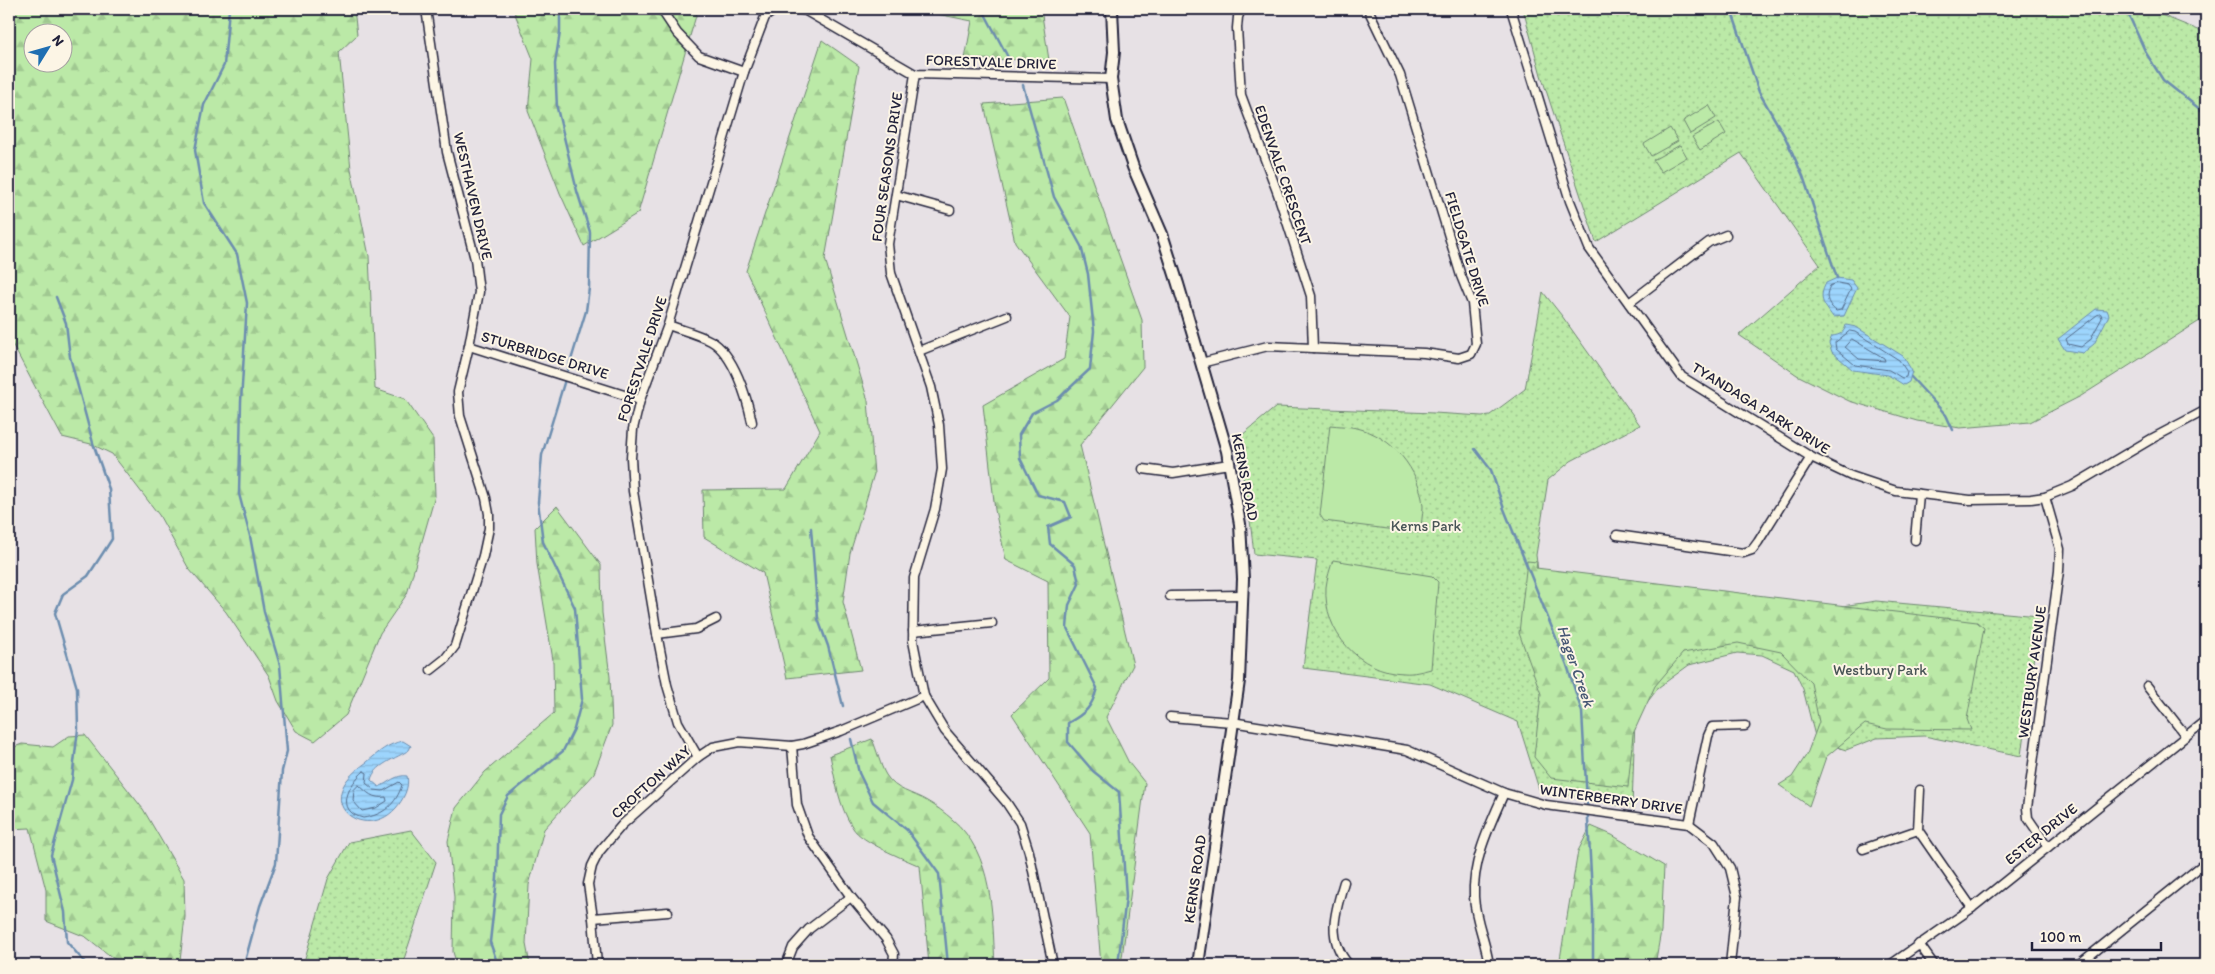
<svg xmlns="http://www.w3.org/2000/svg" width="2215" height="974" viewBox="0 0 2215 974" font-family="Itim,sans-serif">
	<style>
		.green { fill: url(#green-dots); stroke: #6e8671 }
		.forest { fill: url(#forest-firs); stroke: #6e8671; fill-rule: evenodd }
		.pitch { fill: #bbe9a7; stroke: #6e8671 }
		.water { fill: url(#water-rules); stroke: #6c8daf }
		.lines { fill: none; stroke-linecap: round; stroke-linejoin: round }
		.shore { stroke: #536a89; stroke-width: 1 }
		.stream { stroke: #6c8daf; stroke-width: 2.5 }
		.street-casing { stroke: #22223b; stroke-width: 11 }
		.secondary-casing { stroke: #22223b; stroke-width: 14 }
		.street { stroke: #fcf5e5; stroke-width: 8 }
		.secondary { stroke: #fcf5e5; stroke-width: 10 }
		.labels { text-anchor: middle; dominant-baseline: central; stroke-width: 4; stroke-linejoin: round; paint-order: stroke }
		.street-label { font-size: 15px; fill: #22223b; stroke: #fcf5e5 }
		.park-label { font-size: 15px; fill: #485456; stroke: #fcf5e5 }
		.water-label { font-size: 16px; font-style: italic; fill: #475875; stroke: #fcf5e5 }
	</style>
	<defs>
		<pattern id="green-dots" width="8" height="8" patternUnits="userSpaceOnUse" patternTransform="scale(1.25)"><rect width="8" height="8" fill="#bbe9a7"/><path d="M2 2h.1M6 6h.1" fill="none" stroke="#a0c891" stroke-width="1.8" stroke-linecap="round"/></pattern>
		<pattern id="forest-firs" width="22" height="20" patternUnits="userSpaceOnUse" patternTransform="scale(1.25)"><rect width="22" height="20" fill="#bbe9a7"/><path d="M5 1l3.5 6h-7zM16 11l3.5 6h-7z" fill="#a0c891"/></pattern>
		<pattern id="water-rules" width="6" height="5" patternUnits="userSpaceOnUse" patternTransform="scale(1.25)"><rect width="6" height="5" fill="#9dd5fd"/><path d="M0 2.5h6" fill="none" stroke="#87b7da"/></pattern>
	</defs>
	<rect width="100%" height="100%" fill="#e7e1e5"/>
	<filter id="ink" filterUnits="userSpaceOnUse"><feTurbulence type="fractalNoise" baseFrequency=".02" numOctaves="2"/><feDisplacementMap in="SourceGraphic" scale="10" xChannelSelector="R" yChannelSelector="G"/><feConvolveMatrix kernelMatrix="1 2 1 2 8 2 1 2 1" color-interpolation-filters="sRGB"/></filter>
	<g filter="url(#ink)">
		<g class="green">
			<path d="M 1523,9 L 2146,9 L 2206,33 L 2206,317 L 2081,396 L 2030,422 L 1960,428 L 1917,421 L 1849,401 L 1797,375 L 1739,335 L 1820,265 L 1741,153 L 1596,242 L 1541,75 Z"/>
			<path d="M 1543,292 L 1562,316 L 1640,425 L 1571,461 L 1548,480 L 1536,555 L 1543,612 L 1808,611 L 1876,601 L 2039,616 L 2021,756 L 1924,736 L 1877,738 L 1846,750 L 1816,740 L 1803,689 L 1794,670 L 1762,655 L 1737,653 L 1689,665 L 1659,687 L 1635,718 L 1632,808 L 1539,789 L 1518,722 L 1430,684 L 1303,668 L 1317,560 L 1254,554 L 1248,503 L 1236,440 L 1276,407 L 1434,413 L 1482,416 L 1490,415 L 1525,389 Z"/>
			<path d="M 411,830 L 436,862 L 402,965 L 303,965 L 328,879 L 349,842 Z"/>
		</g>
		<g class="forest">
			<path d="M 9,9 L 354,9 L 357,35 L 339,52 L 351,169 L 369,256 L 375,389 L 405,399 L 433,439 L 435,496 L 407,594 L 380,633 L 346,715 L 315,741 L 296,731 L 278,701 L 269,676 L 226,612 L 189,569 L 159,515 L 112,454 L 91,444 L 62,437 L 9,338 ZM 32,32 L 62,32 L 62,62 L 32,62 Z"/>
			<path d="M 513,9 L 698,9 L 638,213 L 584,246 L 560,193 L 528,111 L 533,59 Z"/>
			<path d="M 912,9 L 1041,9 L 1049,60 L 965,59 L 972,21 Z"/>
			<path d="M 822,40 L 859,66 L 825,259 L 868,401 L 874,474 L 850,553 L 843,602 L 861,670 L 787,678 L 763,573 L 704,537 L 703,490 L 786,489 L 820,431 L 746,271 Z"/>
			<path d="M 1063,98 L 1142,320 L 1143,367 L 1080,445 L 1133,665 L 1106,717 L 1129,763 L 1145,783 L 1121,965 L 1101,965 L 1090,833 L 1012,714 L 1049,678 L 1048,581 L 1006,560 L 995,510 L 983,405 L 1064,359 L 1070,317 L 1015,242 L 984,104 Z"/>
			<path d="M 557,506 L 601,565 L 602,613 L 610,677 L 612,725 L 594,773 L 544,829 L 529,885 L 526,944 L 530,965 L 457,965 L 453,952 L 454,897 L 448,841 L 456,808 L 485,772 L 554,713 L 553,660 L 537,564 L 535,528 Z"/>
			<path d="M 1527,561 L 1537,562 L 1536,568 L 1977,622 L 1984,628 L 1967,719 L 1971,730 L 1887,729 L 1865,724 L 1826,757 L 1809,806 L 1779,785 L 1792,777 L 1807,754 L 1819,722 L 1811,683 L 1781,652 L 1738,643 L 1683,653 L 1655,686 L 1633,734 L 1628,787 L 1551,778 L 1534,757 L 1541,694 L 1519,633 Z"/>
			<path d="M 85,735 L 143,809 L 184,879 L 185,917 L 180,961 L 176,965 L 122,965 L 86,937 L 46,921 L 46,890 L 30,828 L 9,829 L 9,749 L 22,744 L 53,747 L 69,736 Z"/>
			<path d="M 872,739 C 877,750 880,765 886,775 C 896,791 912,792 927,801 C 936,806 945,813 952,819 C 994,854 992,915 995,965 L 929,965 L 920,866 C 904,859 861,842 853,828 C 839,807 835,779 830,755 Z"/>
			<path d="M 1591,826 L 1612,835 L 1664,866 L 1661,931 L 1655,965 L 1559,965 L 1578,851 Z"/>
		</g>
		<g class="pitch">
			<path d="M 1709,105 L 1716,118 L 1690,134 L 1683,121 Z"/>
			<path d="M 1719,122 L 1726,134 L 1700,150 L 1692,137 Z"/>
			<path d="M 1670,128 L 1678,141 L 1651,156 L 1644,144 Z"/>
			<path d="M 1680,145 L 1687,157 L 1661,172 L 1653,160 Z"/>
			<path d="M 1330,425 C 1338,426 1348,426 1357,428 C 1392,436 1420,470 1423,506 C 1423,515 1421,524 1420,533 L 1324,521 L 1320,515 Z"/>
			<path d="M 1333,560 L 1432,576 L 1438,582 L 1431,669 C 1423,671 1413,674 1404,673 C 1359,672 1323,632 1326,587 C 1327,578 1330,569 1333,560 Z"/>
		</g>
		<g class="water">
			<path d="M 1837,278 L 1851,280 L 1857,288 L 1844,316 L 1833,317 C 1823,303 1818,299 1826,283 Z"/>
			<path d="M 2096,309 L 2107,310 L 2109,315 L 2094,344 L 2083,353 L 2065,350 L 2058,339 Z"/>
			<path d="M 1846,325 L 1856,327 L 1903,356 L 1912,371 L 1909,382 L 1904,385 L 1888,375 L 1853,370 L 1832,352 L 1829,343 L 1832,336 C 1840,335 1844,333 1846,325 Z"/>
			<path d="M 403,741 L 411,746 L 409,750 C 397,758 374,765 371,780 L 379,787 C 388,783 397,774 407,776 C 410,787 403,800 396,808 C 370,838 323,813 347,780 C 352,773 360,767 367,762 C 379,752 387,744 403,741 Z"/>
		</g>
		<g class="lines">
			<g class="shore">
				<path d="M 1838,283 L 1848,285 L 1851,289 L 1841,310 L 1836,311 C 1828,304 1824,297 1830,286 Z"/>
				<path d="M 2101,314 L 2102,318 L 2090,340 L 2081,347 L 2068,344 L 2066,339 L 2097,315 Z"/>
				<path d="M 1850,331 L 1855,332 L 1899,360 L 1907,372 L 1906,377 L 1902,378 L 1889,370 L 1855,365 L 1836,349 L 1835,343 Z"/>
				<path d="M 1852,339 L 1884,358 L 1885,361 L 1859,359 L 1845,347 Z"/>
				<path d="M 364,771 L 367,773 L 366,783 L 374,790 L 383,791 L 399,782 L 402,785 C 396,804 384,815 363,818 C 334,811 349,784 364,771 Z"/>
				<path d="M 359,785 C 368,793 372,799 386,797 L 387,801 L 376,808 L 362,811 L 353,801 L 354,790 Z"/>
			</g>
			<g class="stream">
				<path d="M 229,9 L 224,65 L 204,105 L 195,150 L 204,203 L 237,254 L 247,303 L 241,402 L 239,494 L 250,536 L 264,612 L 280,665 L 287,751 L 282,771 L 276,863 L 260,906 L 244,965"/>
				<path d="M 980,9 L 985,14 L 1010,61"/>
				<path d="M 1731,9 L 1759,92 L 1785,137 L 1803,176 L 1837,278"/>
				<path d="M 2126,9 L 2146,53 L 2163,80 L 2206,114"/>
				<path d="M 1023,85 L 1054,197 L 1081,246 L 1088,274 L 1094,331 L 1090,369 L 1057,400 L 1032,413 L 1019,435 L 1020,458 L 1038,495 L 1065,502 L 1071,517 L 1048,527 L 1050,544 L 1075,565 L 1079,584 L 1069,605 L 1067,628 L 1097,688 C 1092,707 1086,713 1068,723 L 1068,742 L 1093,771 L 1119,792 L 1126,897 L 1118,965"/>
				<path d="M 56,297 L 66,323 L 70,357 L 93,443 L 109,489 L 112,539 L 88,576 L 63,594 L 55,613 L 77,688 L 78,729 L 72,780 L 51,855 L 65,912 L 67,942 L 87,965"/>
				<path d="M 1911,377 L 1946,415 L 1953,430"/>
				<path d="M 1475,449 L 1491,470 L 1504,509 L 1567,665 L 1582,712 L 1593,910 L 1593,965"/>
				<path d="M 811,528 L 818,619 L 828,646 L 843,706"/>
				<path d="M 851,739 L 859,773 L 873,802 L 907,830 L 939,874 L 948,965"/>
				<path d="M 498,965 L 490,942 L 497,878 L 499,814 L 508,796 L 563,751 L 574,729 L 582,699 L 575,608 L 543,542 L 538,502 L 542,455 L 586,311 L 589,288 L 590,232 L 577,191 L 557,108 L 555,64 L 560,32 L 560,9"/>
			</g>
			<g class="street-casing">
				<g id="street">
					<path d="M 426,9 L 447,152 L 475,259 L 479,292 L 469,346 L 458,392 L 460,416 L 486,498 L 489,514 L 489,528 L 483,556 L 455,646 L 445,659 L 431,670"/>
					<path d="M 661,9 L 677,33 L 699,56 L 744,72"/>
					<path d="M 797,9 L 806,11 L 915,74 L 1111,79"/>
					<path d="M 1241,9 L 1238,17 L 1237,28 L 1241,95 L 1278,194 L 1311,296 L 1313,348"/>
					<path d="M 1511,9 L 1570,201 L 1589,248 L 1682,377 L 1811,457 L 1851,476 L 1896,491 L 1970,500 L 2031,499 L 2045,497 L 2072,486 L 2153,438 L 2206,410"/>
					<path d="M 915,74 L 888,244 L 891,273 L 931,387 L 939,425 L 942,469 L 935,509 L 914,578 L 913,641 L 924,696 L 945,731 L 1006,802 L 1020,823 L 1029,852 L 1053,965"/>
					<path d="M 896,195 L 950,210"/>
					<path d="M 1629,303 L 1709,242 L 1726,235"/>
					<path d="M 668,325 C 682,330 698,334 711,341 C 734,354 747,398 752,422"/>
					<path d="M 469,346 L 640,400"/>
					<path d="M 919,351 L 1007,316"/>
					<path d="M 1201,363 L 1268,346 L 1424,353 L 1459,358 L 1471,354 L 1476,344 L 1472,303 L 1461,276 L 1400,75 L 1368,9"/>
					<path d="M 1143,469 L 1173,473 L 1229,464"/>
					<path d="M 2045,497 L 2060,549 L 2059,571 L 2027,808 L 2028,818 L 2048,847"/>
					<path d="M 1617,535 L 1743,553 L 1752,550 L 1758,542 L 1811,457"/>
					<path d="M 1915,540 L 1919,494"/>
					<path d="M 1170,596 L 1243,595"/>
					<path d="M 913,631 L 992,623"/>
					<path d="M 657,634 L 696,629 L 716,619"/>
					<path d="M 2147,686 L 2186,736"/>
					<path d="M 1170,717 L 1232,722 L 1407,750 L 1504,793 L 1546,805 L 1689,824 L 1714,843 L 1730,868 L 1737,897 L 1730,965"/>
					<path d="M 792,746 L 797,805 L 808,836 L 851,897 L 886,939 L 894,954 L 893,965"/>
					<path d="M 698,757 L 678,722 L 667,685 L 657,634 L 633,491 L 631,458 L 633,429 L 640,400 L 668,325 L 744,72 L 765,17 L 776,9"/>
					<path d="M 1920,790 L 1918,830 L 1972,908"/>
					<path d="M 1689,824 L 1708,736 L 1712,727 L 1745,726"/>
					<path d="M 1863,849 L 1918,830"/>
					<path d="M 1344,882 C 1335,912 1326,939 1349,965"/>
					<path d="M 593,918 L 668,912"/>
					<path d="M 1919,944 L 1934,965"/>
					<path d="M 597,965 L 593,918 L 588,884 L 592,866 L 599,852 L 622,825 L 698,757 L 713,747 L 739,742 L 792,746 L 803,744 L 841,731 L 924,696"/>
					<path d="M 786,965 L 793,947 L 809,929 L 851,897"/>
					<path d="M 1489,965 C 1486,942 1475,920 1474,897 C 1472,861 1490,825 1504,793"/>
					<path d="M 1890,965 L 1972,908 L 2206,720"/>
					<path d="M 2078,965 L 2206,862"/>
				</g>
			</g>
			<g class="secondary-casing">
				<path id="secondary" d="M 1112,9 L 1114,52 L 1111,79 L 1117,120 L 1133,167 L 1162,234 L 1178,284 L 1227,451 L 1240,524 L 1243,579 L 1239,681 L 1198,965"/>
			</g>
			<use href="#street" class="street"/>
			<use href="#secondary" class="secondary"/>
		</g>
	</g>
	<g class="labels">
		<g class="street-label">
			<text transform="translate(991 62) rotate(2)">FORESTVALE DRIVE</text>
			<text transform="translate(887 167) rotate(-82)">FOUR SEASONS DRIVE</text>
			<text transform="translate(1283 175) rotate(71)">EDENVALE CRESCENT</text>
			<text transform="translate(473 196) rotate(77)">WESTHAVEN DRIVE</text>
			<text transform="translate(1467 249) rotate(73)">FIELDGATE DRIVE</text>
			<text transform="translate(545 355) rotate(17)">STURBRIDGE DRIVE</text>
			<text transform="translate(642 359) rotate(-72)">FORESTVALE DRIVE</text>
			<text transform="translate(1761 408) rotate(32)">TYANDAGA PARK DRIVE</text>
			<text transform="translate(1245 477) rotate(79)">KERNS ROAD</text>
			<text transform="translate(2032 672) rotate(-82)">WESTBURY AVENUE</text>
			<text transform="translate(651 782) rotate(-42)">CROFTON WAY</text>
			<text transform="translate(1611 799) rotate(8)">WINTERBERRY DRIVE</text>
			<text transform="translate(2041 834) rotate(-39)">ESTER DRIVE</text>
			<text transform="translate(1195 879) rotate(-82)">KERNS ROAD</text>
		</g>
		<g class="park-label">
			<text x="1426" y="526">Kerns Park</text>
			<text x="1880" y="670">Westbury Park</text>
		</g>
		<g class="water-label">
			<text transform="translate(1576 666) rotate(71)">Hager Creek</text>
		</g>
	</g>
	<rect width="2215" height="974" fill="none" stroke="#fcf5e5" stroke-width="30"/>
	<rect x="15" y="15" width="2185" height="944" fill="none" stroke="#22223b" stroke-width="2" filter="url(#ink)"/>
	<g transform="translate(48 48) rotate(53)"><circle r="24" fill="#fcf5e5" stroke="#a5a1a1"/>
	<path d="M0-4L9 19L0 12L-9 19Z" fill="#1f6fb2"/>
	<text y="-8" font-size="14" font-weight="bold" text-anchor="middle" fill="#22223b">N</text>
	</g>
	<path d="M2032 942v8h129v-8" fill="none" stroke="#22223b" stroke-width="2.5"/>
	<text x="2040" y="942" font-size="15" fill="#22223b" stroke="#fcf5e5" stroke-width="4" paint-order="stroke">100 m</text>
</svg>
